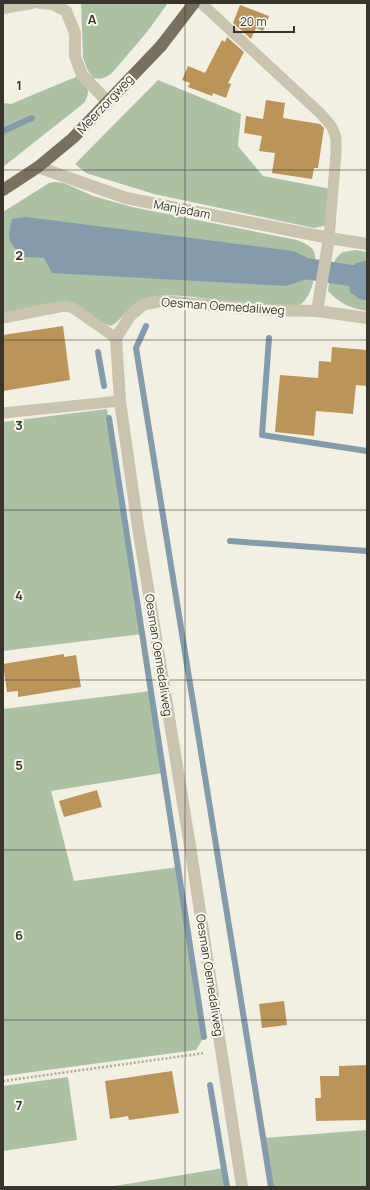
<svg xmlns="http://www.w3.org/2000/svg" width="370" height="1190" viewBox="0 0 370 1190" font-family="Manrope,sans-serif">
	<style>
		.green { fill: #acc0a3 }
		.water { fill: #849bac }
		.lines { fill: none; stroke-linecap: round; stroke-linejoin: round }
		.stream { stroke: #849bac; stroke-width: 6 }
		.canal { stroke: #849bac; stroke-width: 21 }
		.building { fill: #ba9458 }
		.path { stroke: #b0aa95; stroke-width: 2.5; stroke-dasharray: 2 2; stroke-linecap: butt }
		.lane { stroke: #c9c4af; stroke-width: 11 }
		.street { stroke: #c9c4af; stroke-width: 12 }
		.primary { stroke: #79715f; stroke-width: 12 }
		.grid { fill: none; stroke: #39352c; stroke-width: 1; stroke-opacity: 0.55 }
		.labels { text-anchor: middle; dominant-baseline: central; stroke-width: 4; stroke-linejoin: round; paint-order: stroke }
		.street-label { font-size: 12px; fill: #39352c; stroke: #f9f8ee }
		.grid-label { font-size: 13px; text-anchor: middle; font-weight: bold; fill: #39352c; stroke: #f9f8ee; stroke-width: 4; stroke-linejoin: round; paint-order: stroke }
	</style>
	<rect width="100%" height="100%" fill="#f2f0e2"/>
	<g class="green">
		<path d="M 81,3 L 168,3 L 147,32 L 112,73 C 105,78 101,80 93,78 L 87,69 L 83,57 Z"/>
		<path d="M 78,76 C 87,85 92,90 84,103 L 3,167 L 3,103 L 11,104 Z"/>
		<path d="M 158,80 L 241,114 L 238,146 L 263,176 L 331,189 L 328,225 L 314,228 L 154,194 L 86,173 L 75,164 Z"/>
		<path d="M 56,182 L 64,183 L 93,196 L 132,207 L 297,240 C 302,242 310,245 313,250 C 320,262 313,299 299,305 C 295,307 288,306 283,306 C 261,304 239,302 216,300 C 194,297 161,291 141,301 C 127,307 122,320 111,326 L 105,324 L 67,302 L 3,314 L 3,212 L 49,183 Z"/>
		<path d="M 356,250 L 367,252 L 367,261 L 365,261 L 359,299 L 367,301 L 367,311 C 350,308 340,304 328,291 C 330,278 330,260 343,252 C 347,251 352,251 356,250 Z"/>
		<path d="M 107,409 L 142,634 L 3,651 L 3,422 Z"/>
		<path d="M 151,691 L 163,773 L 51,791 L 74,881 L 178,867 L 204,1037 L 196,1050 L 3,1076 L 3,709 Z"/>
		<path d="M 68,1077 L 77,1140 L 3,1151 L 3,1086 Z"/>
		<path d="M 367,1130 L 367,1187 L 271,1187 L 263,1138 Z"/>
		<path d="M 224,1168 L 227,1187 L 109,1187 Z"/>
	</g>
	<g class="water">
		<path d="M 26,217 L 293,251 L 306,257 L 312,263 L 310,278 L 286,286 L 52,273 L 44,258 L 25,257 C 9,243 6,241 12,219 Z"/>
		<path d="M 365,261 L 367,261 L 367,301 L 359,299 L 350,292 C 349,284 348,270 355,264 C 358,262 362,262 365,261 Z"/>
	</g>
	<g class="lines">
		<g class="stream">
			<path d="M 3,131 L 32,118"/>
			<path d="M 146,326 L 136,348 L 271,1187"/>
			<path d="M 269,338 L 262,435 L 367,451"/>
			<path d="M 98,352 L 104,386"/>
			<path d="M 109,418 L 204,1037"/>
			<path d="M 230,541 L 367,551"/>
			<path d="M 210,1085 L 227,1187"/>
		</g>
		<path class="canal" d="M 283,265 L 367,278"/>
	</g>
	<g class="building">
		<path d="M 240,5 L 269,16 L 263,31 L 256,28 L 251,39 L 233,23 Z"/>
		<path d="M 227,37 L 244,52 L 228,83 L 231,84 L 226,98 L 213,93 L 212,96 L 188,87 L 190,83 L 182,80 L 188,66 L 205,73 L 222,40 L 225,42 Z"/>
		<path d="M 266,100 L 285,103 L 283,118 L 320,124 L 324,128 L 318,168 L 314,168 L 312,179 L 272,173 L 275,153 L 259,151 L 262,136 L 244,133 L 246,116 L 263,119 Z"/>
		<path d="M 63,326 L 70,380 L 3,391 L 3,335 Z"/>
		<path d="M 332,347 L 367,350 L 367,386 L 356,385 L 353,414 L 316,411 L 314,436 L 275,432 L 280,375 L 318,378 L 319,361 L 331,362 Z"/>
		<path d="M 64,654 L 64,657 L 76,655 L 81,687 L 18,697 L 18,691 L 7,692 L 3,664 Z"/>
		<path d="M 97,790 L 102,807 L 64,817 L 59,801 Z"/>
		<path d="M 284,1001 L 287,1025 L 262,1028 L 259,1004 Z"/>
		<path d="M 367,1065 L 367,1120 L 316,1121 L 315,1098 L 321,1098 L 320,1076 L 339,1076 L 339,1066 Z"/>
		<path d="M 172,1071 L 179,1113 L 129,1120 L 128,1116 L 110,1119 L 105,1081 Z"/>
	</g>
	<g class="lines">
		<path class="path" d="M 3,1081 L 205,1053"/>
		<g class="lane">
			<path d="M 201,3 L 321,114 L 332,127 L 336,138 L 336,153 L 329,238"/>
			<path d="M 3,318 L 64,306 L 73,308 L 116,338"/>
			<path d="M 3,413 L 120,401"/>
		</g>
		<g class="street">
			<path d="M 40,3 L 52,4 L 66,11 L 75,33 L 75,56 L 82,75 L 107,101"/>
			<path d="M 3,8 L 32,3"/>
			<path d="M 38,167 L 126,198 L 329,238 L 367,244"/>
			<path d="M 317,311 L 329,238"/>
			<path d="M 242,1187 L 191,852 L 138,527 L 120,401 L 116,338 L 130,316 L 143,305 L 161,301 L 268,310 L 317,311 L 367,318"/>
		</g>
		<path class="primary" d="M 3,190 L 38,167 L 73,138 L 161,46 L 194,3"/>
	</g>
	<path class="grid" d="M 185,3 L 185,1187M 3,170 L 367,170M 3,340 L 367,340M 3,510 L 367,510M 3,680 L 367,680M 3,850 L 367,850M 3,1020 L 367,1020"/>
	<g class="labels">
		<g class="street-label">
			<text transform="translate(105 104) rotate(-47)">Meerzorgweg</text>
			<text transform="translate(182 209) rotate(11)">Manjadam</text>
			<text transform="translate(223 306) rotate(4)">Oesman Oemedaliweg</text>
			<text transform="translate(159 655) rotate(81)">Oesman Oemedaliweg</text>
			<text transform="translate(210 975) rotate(81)">Oesman Oemedaliweg</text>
		</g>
	</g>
	<g class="grid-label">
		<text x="92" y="24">A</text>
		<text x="19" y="90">1</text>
		<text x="19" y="260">2</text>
		<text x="19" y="430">3</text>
		<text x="19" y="600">4</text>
		<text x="19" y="770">5</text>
		<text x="19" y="940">6</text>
		<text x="19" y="1110">7</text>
	</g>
	<rect width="370" height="1190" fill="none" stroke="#39352c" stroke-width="8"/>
	<path d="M234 26v6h60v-6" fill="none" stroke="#39352c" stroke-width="2"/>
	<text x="240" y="26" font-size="12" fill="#39352c" stroke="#f9f8ee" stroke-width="3" paint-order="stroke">20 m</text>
</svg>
